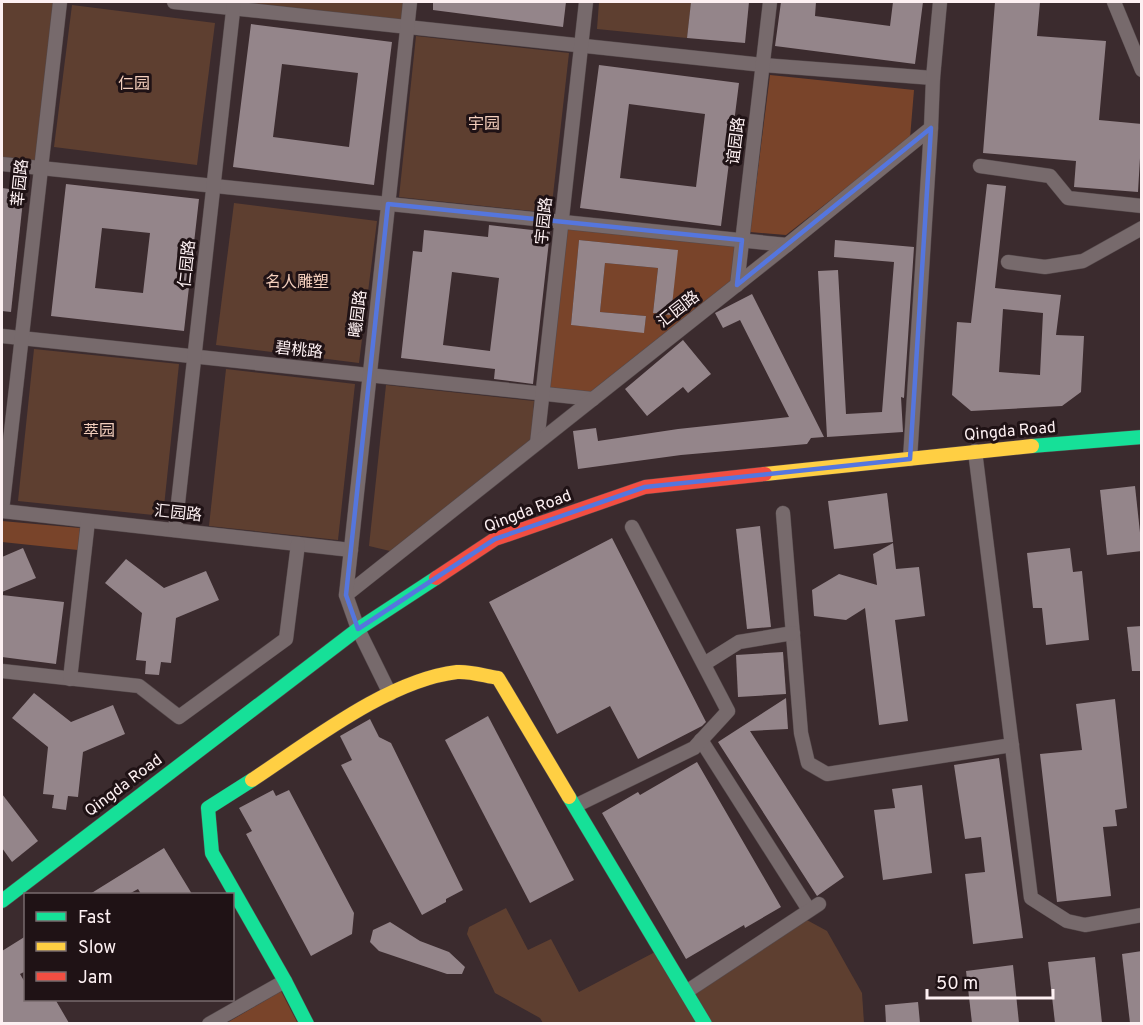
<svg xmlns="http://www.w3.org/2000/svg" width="1143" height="1025" viewBox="0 0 1143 1025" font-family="Overpass,'Noto Sans SC',sans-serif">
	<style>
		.green { fill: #5e3f30 }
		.forest { fill: #79442a; fill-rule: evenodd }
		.building { fill: #94858a; fill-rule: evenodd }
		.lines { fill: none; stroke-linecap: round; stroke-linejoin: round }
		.street-casing { stroke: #55494b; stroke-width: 15 }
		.fast-casing { stroke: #55494b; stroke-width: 15 }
		.slow-casing { stroke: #55494b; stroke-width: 15 }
		.jam-casing { stroke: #55494b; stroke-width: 15 }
		.street { stroke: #776a6c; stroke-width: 14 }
		.fast { stroke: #16e098; stroke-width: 14 }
		.slow { stroke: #ffcf43; stroke-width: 14 }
		.jam { stroke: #f24e42; stroke-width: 14 }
		.marked { fill: none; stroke: #5576de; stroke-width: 4.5; stroke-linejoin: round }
		.labels { text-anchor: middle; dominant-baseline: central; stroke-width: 6; stroke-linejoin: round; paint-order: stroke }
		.park-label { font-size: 16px; fill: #f4cfbd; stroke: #1f1215 }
		.street-label { font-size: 16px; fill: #fdf0f2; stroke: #1f1215 }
	</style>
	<rect width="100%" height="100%" fill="#3b2b2e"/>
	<g class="green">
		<path d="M 2,2 L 53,2 L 35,163 L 2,159 Z"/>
		<path d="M 235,2 L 404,2 L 402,21 Z"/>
		<path d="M 599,2 L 691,2 L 687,38 L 597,29 Z"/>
		<path d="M 72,5 L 215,23 L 197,165 L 54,147 Z"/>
		<path d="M 416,36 L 569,53 L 551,213 L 399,197 Z"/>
		<path d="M 234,203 L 377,221 L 359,363 L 216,345 Z"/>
		<path d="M 34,349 L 179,364 L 163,516 L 18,501 Z"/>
		<path d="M 226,369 L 355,384 L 338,540 L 209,526 Z"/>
		<path d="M 386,385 L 534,401 L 531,439 L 390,551 L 369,546 Z"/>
		<path d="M 506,908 L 528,950 L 551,939 L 579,992 L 655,952 L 698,1023 L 543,1023 L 540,1018 L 495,993 L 467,934 L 469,927 Z"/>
		<path d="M 805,919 L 827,931 L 862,993 L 864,1023 L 712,1023 L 695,994 Z"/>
	</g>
	<g class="forest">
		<path d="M 770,75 L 914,90 L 910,138 L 786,235 L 750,232 Z"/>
		<path d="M 566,228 L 737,244 L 732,282 L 593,393 L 548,388 ZM 579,240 L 677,250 L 671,315 L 653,313 L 658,268 L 605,263 L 600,312 L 646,316 L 644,332 L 571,325 Z"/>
		<path d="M 2,521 L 80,528 L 78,550 L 2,542 Z"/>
		<path d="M 281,991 L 298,1024 L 225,1024 Z"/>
	</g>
	<g class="building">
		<path d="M 433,2 L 566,2 L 563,27 L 433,10 Z"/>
		<path d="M 691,2 L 749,2 L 745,43 L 687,38 Z"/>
		<path d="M 781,2 L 816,2 L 815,16 L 890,26 L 893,2 L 923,2 L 915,64 L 775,46 Z"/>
		<path d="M 995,2 L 1040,2 L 1037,36 L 1106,41 L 1099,120 L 1142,124 L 1138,192 L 1074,187 L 1076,161 L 983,153 Z"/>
		<path d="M 251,24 L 392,42 L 374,185 L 233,167 ZM 282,64 L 358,73 L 349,147 L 273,137 Z"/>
		<path d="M 599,65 L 739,83 L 721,226 L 580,208 ZM 629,104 L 705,114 L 696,187 L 620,178 Z"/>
		<path d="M 66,184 L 199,199 L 184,331 L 51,316 ZM 102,228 L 150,233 L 143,293 L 95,288 Z"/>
		<path d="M 987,184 L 1006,186 L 995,288 L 1061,295 L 1056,335 L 1084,336 L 1081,392 L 1062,406 L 971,411 L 952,395 L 957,322 L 971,323 ZM 1003,309 L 1043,313 L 1040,375 L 999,372 Z"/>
		<path d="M 2,188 L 24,191 L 11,312 L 2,311 Z"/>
		<path d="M 489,225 L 550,232 L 533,384 L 494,379 L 495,369 L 401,358 L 413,251 L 422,252 L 424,230 L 488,237 ZM 452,272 L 499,278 L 490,351 L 443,345 Z"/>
		<path d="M 579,240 L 678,250 L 671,315 L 653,313 L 658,268 L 605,263 L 600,312 L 646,316 L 644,333 L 571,325 Z"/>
		<path d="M 835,240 L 914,247 L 904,398 L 901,397 L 903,432 L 827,437 L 818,271 L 838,270 L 846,414 L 882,412 L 894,262 L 834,257 Z"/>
		<path d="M 752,294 L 824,437 L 811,438 L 807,444 L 681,455 L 578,469 L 573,431 L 596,428 L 598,441 L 678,429 L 789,417 L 740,320 L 723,328 L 715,313 Z"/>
		<path d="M 683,340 L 711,374 L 688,393 L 683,387 L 647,416 L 625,389 Z"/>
		<path d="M 1135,486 L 1142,551 L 1107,555 L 1100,490 Z"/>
		<path d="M 887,493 L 893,542 L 834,549 L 828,501 Z"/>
		<path d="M 760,526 L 771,627 L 747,629 L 736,529 Z"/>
		<path d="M 612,538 L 706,722 L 702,726 L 638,759 L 610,706 L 557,734 L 489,602 Z"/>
		<path d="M 893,543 L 896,569 L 919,567 L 925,616 L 895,620 L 908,721 L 879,725 L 865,608 L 846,620 L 814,616 L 812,590 L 839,574 L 877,585 L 873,554 Z"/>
		<path d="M 23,548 L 36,578 L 2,592 L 2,557 Z"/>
		<path d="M 1070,548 L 1073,572 L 1082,571 L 1089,640 L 1046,645 L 1042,608 L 1033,608 L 1027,553 Z"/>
		<path d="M 126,559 L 164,588 L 206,571 L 219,600 L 176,618 L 171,663 L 161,662 L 159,675 L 145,674 L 146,661 L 136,660 L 142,613 L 105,583 Z"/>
		<path d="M 2,595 L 64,602 L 56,664 L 2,657 Z"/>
		<path d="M 1142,626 L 1142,671 L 1132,671 L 1127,627 Z"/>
		<path d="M 783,652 L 786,694 L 738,697 L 736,655 Z"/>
		<path d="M 34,693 L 71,722 L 113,705 L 125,734 L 83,752 L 78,797 L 68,796 L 66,810 L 52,808 L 54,795 L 43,794 L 48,747 L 12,718 Z"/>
		<path d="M 786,698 L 788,729 L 750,731 L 844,877 L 817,896 L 718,742 Z"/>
		<path d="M 1115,699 L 1127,808 L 1115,810 L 1117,826 L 1103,827 L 1111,896 L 1057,902 L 1040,754 L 1082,750 L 1076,704 Z"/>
		<path d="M 488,716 L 574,880 L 530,903 L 445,740 Z"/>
		<path d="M 370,719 L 379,737 L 391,743 L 463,890 L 446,899 L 446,902 L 422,915 L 341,765 L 352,760 L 340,736 Z"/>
		<path d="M 999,758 L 1023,938 L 973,944 L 965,874 L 985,872 L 981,837 L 965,839 L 954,765 Z"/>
		<path d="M 697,762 L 781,907 L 745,928 L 744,925 L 686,959 L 602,813 L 638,792 L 640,795 Z"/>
		<path d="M 922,785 L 932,873 L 883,880 L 874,810 L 895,808 L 892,789 Z"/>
		<path d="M 273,790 L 276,796 L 289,790 L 354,913 L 352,934 L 311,956 L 246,834 L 252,831 L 239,808 Z"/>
		<path d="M 2,794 L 38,841 L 12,862 L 2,848 Z"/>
		<path d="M 164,848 L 192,894 L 141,894 L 138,889 L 129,894 L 90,894 Z"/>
		<path d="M 390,922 L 420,941 L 449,952 L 465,967 L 462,974 L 447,974 L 379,951 L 370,942 L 373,930 Z"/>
		<path d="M 26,936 L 26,971 L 20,974 L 26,984 L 26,999 L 55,999 L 69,1023 L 2,1023 L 2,951 Z"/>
		<path d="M 1142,951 L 1142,1023 L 1130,1023 L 1122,954 Z"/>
		<path d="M 1095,957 L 1102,1023 L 1055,1023 L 1048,962 Z"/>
		<path d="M 1013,965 L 1019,1023 L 972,1023 L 966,971 Z"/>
		<path d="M 918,1002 L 920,1023 L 886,1023 L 885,1005 Z"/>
	</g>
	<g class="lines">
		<g class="street-casing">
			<g id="street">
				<path d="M 174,2 L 763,65 L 933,78"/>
				<path d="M 1114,2 L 1142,70"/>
				<path d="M 2,164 L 787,245"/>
				<path d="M 980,166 L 1050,176 L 1068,198 L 1142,206"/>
				<path d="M 1008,262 L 1045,267 L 1083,261 L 1142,228"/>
				<path d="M 737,285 L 770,2"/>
				<path d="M 2,336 L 593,399"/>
				<path d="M 537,443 L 586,2"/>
				<path d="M 975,451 L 1031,898 L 1067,921 L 1085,925 L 1142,915"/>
				<path d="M 910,459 L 931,128"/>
				<path d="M 2,511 L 60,2"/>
				<path d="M 2,511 L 351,550"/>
				<path d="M 783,513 L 801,733 L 808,763 L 827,774 L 1012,745"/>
				<path d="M 175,530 L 234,2"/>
				<path d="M 346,595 L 787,245 L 931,128 L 933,78 L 940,2"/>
				<path d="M 704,664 L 739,642 L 793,633"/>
				<path d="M 2,671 L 139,686 L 179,717 L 286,639 L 298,544"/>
				<path d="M 70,679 L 88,521"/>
				<path d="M 390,694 L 358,629 L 346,595 L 410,2"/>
				<path d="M 701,740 L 809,910"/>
				<path d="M 575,806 L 694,748 L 728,711 L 632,527"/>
				<path d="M 686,992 L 819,904"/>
				<path d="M 209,1024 L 285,981"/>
			</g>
		</g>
		<g class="fast-casing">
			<g id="fast">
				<path d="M 1032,446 L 1142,437"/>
				<path d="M 252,780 L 208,808 L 212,853 L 285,981 L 307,1024"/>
				<path d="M 569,797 L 705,1024"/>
				<path d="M 2,901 L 358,629 L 436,578"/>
			</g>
		</g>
		<g class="slow-casing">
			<g id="slow">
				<path d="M 765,474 L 1032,446"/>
				<path d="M 252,780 C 310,742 388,680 457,672 C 470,671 485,676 498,678 L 569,797"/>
			</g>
		</g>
		<g class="jam-casing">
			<path id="jam" d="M 436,578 L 495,539 L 645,487 L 765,474"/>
		</g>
		<use href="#street" class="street"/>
		<use href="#fast" class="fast"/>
		<use href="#slow" class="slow"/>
		<use href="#jam" class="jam"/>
	</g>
	<path class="marked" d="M 931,128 L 910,459 L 645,487 L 495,539 L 358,629 L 346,595 L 388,204 L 742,240 L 737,285 Z"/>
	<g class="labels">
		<g class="park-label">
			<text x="134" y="85">仁园</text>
			<text x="484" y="125">宇园</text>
			<text x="297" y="283">名人雕塑</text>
			<text x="99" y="432">萃园</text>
		</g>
		<g class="street-label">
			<text transform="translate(737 141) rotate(-83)">谊园路</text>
			<text transform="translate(21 183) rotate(-84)">莘园路</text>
			<text transform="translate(545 221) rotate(-84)">宇园路</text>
			<text transform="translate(188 264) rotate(-84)">仁园路</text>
			<text transform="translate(679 310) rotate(-38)">汇园路</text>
			<text transform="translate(359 314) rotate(-83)">曦园路</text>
			<text transform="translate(299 351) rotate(6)">碧桃路</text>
			<text transform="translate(1010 432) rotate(-5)">Qingda Road</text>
			<text transform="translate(528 512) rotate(-21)">Qingda Road</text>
			<text transform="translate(178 514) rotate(6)">汇园路</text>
			<text transform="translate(124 786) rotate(-37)">Qingda Road</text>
		</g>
	</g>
	<rect width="1143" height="1025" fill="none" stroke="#fdf0f2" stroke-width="6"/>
	<rect x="24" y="893" width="210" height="108" fill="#1f1215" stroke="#786b6d" stroke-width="1.5"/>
	<rect x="36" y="912" width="30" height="9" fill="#16e098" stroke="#786b6d" stroke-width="1.5"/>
	<text x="78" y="923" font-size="18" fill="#fdf0f2">Fast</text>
	<rect x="36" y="942" width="30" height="9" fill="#ffcf43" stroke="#786b6d" stroke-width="1.5"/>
	<text x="78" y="953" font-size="18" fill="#fdf0f2">Slow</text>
	<rect x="36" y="972" width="30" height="9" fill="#f24e42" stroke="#786b6d" stroke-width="1.5"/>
	<text x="78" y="983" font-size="18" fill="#fdf0f2">Jam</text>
	<path d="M927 989v9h126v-9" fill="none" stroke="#fdf0f2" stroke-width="3"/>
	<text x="936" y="989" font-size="18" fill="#fdf0f2" stroke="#1f1215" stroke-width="4.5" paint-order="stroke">50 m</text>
</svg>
